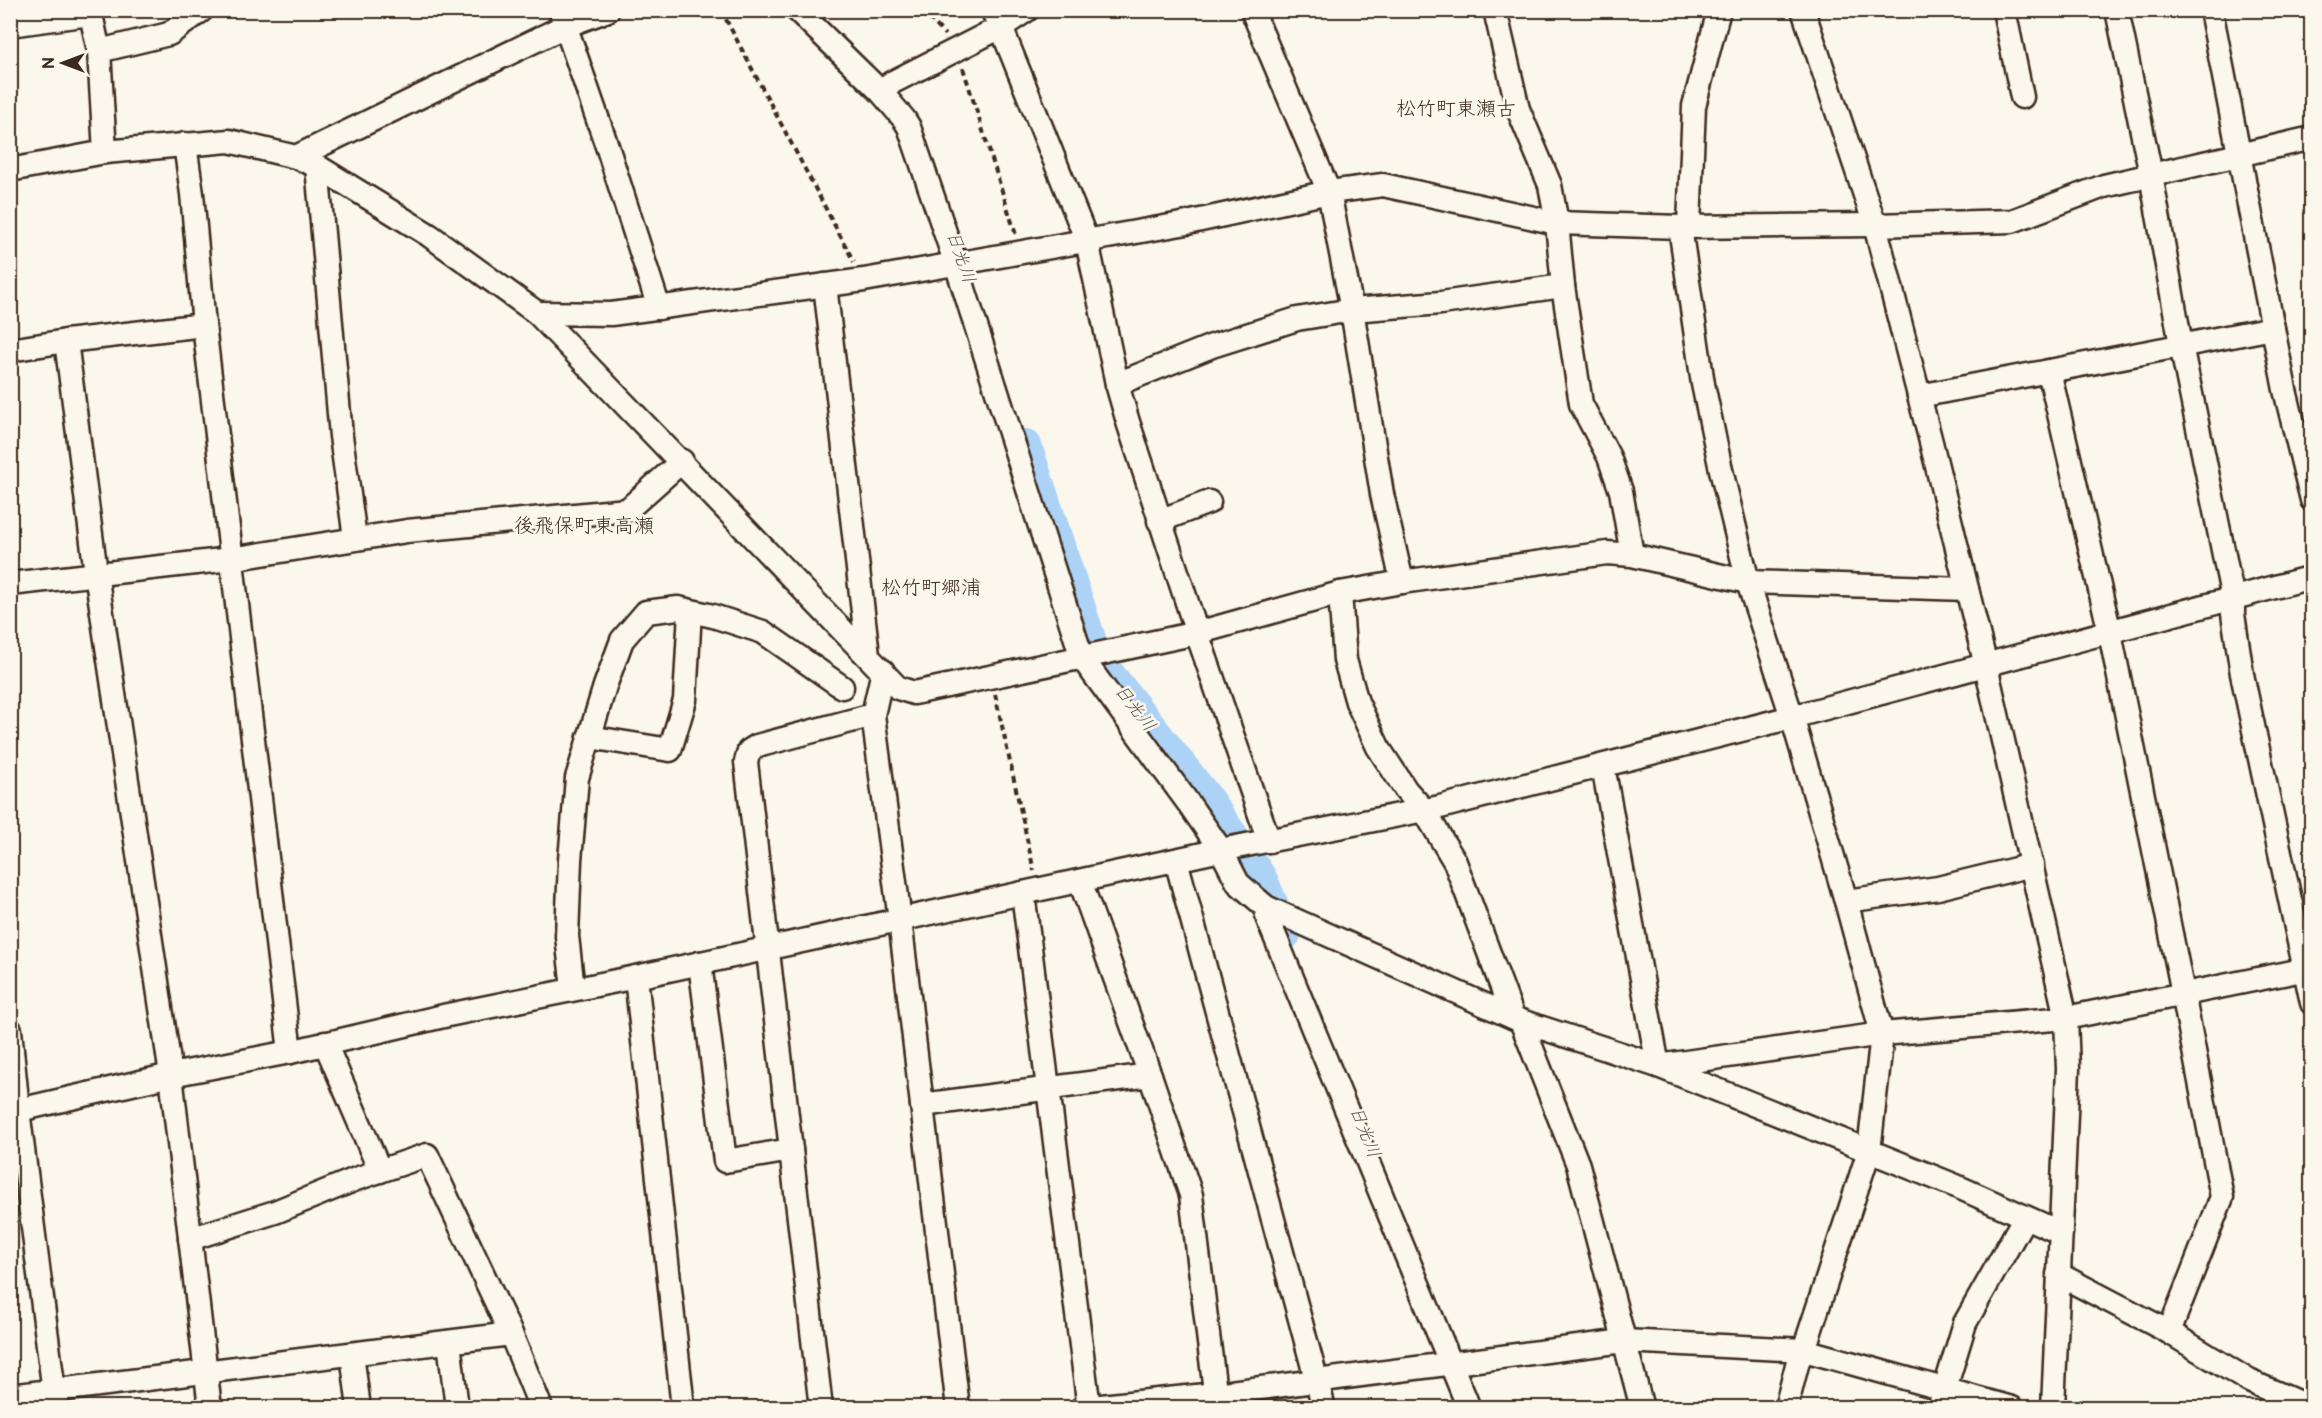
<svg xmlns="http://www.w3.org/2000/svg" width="2322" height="1418" viewBox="0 0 2322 1418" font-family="'Balsamiq Sans','Klee One',sans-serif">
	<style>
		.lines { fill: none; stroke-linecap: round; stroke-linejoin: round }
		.river { stroke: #acd2f6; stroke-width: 34 }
		.minor-casing { stroke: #3b2a1e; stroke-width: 27 }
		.path { stroke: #3b2a1e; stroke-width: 4; stroke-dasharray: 6 4.5; stroke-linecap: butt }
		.minor { stroke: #fbf7ec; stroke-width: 22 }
		.labels { text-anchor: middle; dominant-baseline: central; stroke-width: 5; stroke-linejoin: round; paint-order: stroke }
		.water-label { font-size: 18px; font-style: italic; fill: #575454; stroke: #fbf7ec }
		.quarter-label { font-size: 20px; fill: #3b2a1e; stroke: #fbf7ec }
	</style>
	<rect width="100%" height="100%" fill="#fbf7ec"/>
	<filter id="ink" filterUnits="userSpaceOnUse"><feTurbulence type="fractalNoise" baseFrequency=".0167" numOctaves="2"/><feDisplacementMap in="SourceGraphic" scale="12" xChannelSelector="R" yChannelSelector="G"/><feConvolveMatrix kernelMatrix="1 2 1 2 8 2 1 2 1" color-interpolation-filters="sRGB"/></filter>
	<g filter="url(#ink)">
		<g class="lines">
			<path class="river" d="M 1025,446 L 1091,645 L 1099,663 L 1204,796 L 1260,878 L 1284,934"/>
			<g class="minor-casing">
				<g id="minor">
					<path d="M 90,10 L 99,51 L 105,152"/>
					<path d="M 560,10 L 608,149 L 659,308"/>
					<path d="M 797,10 L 881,92 L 904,119 L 909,127 L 959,273 L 1082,658 L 1189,804 L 1221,850 L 1238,883 L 1266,907 L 1521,1021 L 1658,1066 L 1956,1186 L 2061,1233"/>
					<path d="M 992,10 L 1001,27 L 1087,241 L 1117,384 L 1128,422 L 1197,633 L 1269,841"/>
					<path d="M 1252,10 L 1329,192 L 1352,310 L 1382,494 L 1402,582"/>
					<path d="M 1495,10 L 1518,109 L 1550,185 L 1557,223 L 1563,286 L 1581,404 L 1609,457 L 1621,491 L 1632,555"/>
					<path d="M 1803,10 L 1875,225 L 1931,442 L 1986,666 L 2066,1018 L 2068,1069 L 2053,1408"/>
					<path d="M 2004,10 L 2022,97"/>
					<path d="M 2117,10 L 2151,175 L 2181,345 L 2233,599 L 2233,614 L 2242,674 L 2312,1003"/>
					<path d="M 2211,10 L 2285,390 L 2312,500"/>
					<path d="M 10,25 L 90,14"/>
					<path d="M 99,51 L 169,34 L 202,10"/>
					<path d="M 881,92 L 891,83 L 1001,27 L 1027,10"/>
					<path d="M 185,144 L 192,194 L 204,325 L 290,1052"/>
					<path d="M 296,157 L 317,166 L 429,235 L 537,313 L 898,688 L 914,693 L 1197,633 L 1340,593 L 1402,582 L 1607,553 L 1632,555 L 1748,582 L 1967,589"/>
					<path d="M 317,166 L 341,436 L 355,538"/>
					<path d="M 10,170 L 105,152 L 229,141 L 296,157 L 565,26 L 608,10"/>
					<path d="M 1689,225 L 1694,106 L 1719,10"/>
					<path d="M 1680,227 L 1703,384 L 1721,470 L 1748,582 L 1792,717 L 1846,901 L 1882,1034 L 1869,1151 L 1804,1350 L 1798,1361 L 1786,1408"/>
					<path d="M 825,285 L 868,655"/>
					<path d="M 537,313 L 611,314 L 864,280 L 1187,223 L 1329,192 L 1383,185 L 1557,223 L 1680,227 L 1875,225 L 2012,221 L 2104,186 L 2312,138"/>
					<path d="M 204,325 L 66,341 L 96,573 L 171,1075 L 210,1408"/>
					<path d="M 10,350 L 66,341"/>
					<path d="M 2049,371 L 2110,633 L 2183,993 L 2222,1197 L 2169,1332"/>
					<path d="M 1117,384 L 1212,346 L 1297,319 L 1352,310 L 1441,303 L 1563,286"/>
					<path d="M 1919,396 L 2273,328"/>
					<path d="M 1159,521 L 1209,502"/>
					<path d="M 10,584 L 231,559 L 407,531 L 627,510 L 682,461"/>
					<path d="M 1340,593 L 1345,660 L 1357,702 L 1378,747 L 1406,790 L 1424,810 L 1455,862 L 1513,1017"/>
					<path d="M 883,671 L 873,715 L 900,920 L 958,1408"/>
					<path d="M 589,737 L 670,750 L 685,700 L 690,611"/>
					<path d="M 1603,766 L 1658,1066 L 1882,1034 L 2066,1018 L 2312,968"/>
					<path d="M 1176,860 L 1324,1408"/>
					<path d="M 1080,881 L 1150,1075 L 1191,1195 L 1217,1408"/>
					<path d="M 1023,893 L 1089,1408"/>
					<path d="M 1846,901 L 1938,888 L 2032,865"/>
					<path d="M 1266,907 L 1267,917 L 1469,1408"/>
					<path d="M 700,963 L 725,1161 L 791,1150"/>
					<path d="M 636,977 L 683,1408"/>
					<path d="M 573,989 L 567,936 L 570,860 L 577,778 L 605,686 L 622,640 L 646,612 L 678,608 L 713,616 L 763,632 L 842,687"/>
					<path d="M 1521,1021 L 1578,1165 L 1642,1408"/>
					<path d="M 10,1030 L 18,1110 L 56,1408"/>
					<path d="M 325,1043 L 380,1171"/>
					<path d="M 922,1105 L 1150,1075"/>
					<path d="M 10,1112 L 171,1075 L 290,1052 L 448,1015 L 636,977 L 1221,850 L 1440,807 L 1792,717 L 2312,577"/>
					<path d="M 190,1239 L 275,1212 L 356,1179 L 427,1155 L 511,1334 L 541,1408"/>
					<path d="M 2058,1274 L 2169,1332 L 2249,1381 L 2311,1408"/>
					<path d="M 449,1342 L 457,1408"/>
					<path d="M 352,1354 L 359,1408"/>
					<path d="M 10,1396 L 511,1334"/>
					<path d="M 821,1408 L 746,762 L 749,751 L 757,746 L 873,715"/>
					<path d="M 1082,1408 L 1215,1394 L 1624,1341 L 1804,1350 L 2012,1408"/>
					<path d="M 1939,1408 L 1965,1323 L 2025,1217"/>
				</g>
			</g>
			<g class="path">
				<path d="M 721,10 L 854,262"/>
				<path d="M 922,10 L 945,35"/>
				<path d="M 963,68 L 1016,235"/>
				<path d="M 995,694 L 1034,871"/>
			</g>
			<use href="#minor" class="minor"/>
		</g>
	</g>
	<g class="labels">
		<g class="water-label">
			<text transform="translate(961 257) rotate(71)">日光川</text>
			<text transform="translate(1135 708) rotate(52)">日光川</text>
			<text transform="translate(1365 1132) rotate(68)">日光川</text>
		</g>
		<g class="quarter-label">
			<text x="1456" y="109">松竹町東瀬古</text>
			<text x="584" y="526">後飛保町東高瀬</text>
			<text x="931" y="588">松竹町郷浦</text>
		</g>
	</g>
	<rect width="2322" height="1418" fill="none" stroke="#fbf7ec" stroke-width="36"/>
	<rect x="18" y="18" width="2286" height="1382" fill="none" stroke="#3b2a1e" stroke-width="2" filter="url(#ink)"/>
	<g transform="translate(63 63) rotate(270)" stroke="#fbf7ec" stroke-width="4.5" paint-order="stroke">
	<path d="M0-4.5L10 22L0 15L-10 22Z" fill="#3b2a1e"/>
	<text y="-9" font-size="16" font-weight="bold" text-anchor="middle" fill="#3b2a1e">N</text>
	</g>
</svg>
